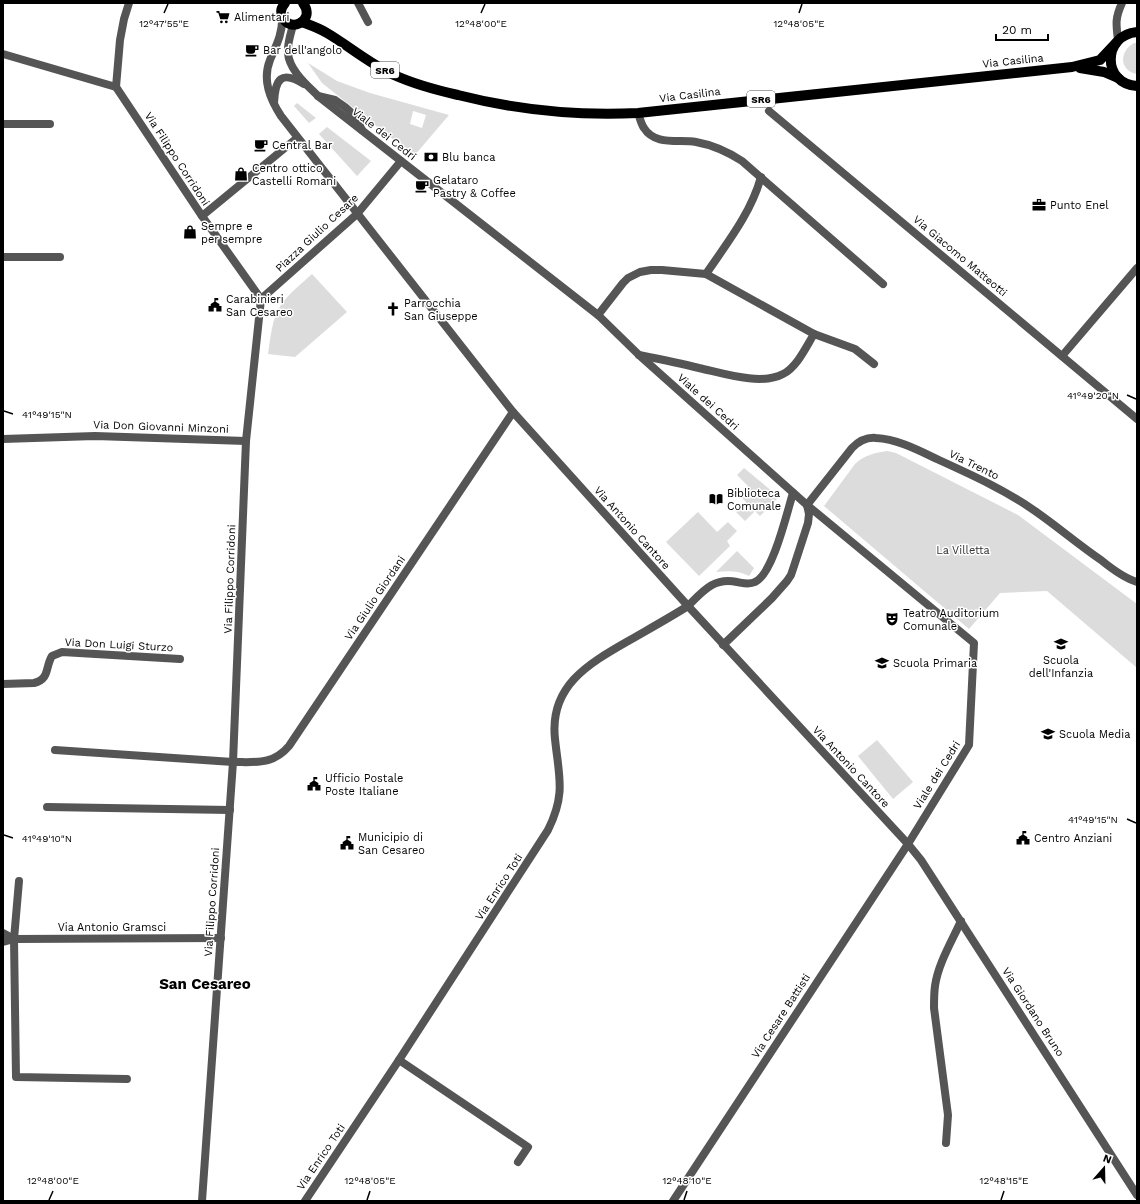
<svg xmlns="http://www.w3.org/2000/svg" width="1140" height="1204" viewBox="0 0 1140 1204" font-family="'Work Sans',sans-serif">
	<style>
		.green { fill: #dcdcdc; fill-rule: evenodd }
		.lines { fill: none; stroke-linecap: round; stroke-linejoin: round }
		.lane { stroke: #555; stroke-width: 8 }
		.street { stroke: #555; stroke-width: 8 }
		.primary { stroke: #000; stroke-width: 10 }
		.ticks { fill: none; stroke: #000; stroke-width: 1.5 }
		.labels { text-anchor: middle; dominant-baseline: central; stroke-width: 3; stroke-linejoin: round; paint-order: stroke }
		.shield { fill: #fff; stroke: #4c4c4c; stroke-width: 1 }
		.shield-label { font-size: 10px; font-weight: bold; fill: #000 }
		.poi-label { font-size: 11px; fill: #000; stroke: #fff; text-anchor: start }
		.street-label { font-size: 11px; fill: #000; stroke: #fff }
		.park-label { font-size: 11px; fill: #333; stroke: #fff }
		.district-label { font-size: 15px; font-weight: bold; fill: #000; stroke: #fff }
		.ticks-label { font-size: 10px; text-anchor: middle; fill: #000; stroke: #fff; stroke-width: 3; stroke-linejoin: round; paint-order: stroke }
	</style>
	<rect width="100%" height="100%" fill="#fff"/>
	<g class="green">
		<path d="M 1134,43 L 1137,43 L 1137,74 C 1119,71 1119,51 1134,43 Z"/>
		<path d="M 308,63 L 337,81 L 370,93 L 449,115 L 414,156 L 322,83 ZM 413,111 L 426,115 L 422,128 L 410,124 Z"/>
		<path d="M 297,103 L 316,118 L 309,123 L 294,106 Z"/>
		<path d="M 327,127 L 371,161 L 357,176 L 319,134 Z"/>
		<path d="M 312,274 L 347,312 L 295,357 L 268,354 C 270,342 271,329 275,317 C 281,299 299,286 312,274 Z"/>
		<path d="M 887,451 L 896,453 L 1018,515 L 1137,604 L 1137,668 L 1047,591 L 1000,593 L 969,629 L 824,506 L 855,464 C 864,455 875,453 887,451 Z"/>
		<path d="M 744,468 L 779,497 L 760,516 L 755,511 L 745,521 L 736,512 L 746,502 L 739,495 L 748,486 L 737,475 Z"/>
		<path d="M 698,512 L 717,532 L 728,522 L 737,531 L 727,541 L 730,546 L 699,576 L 666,542 Z"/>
		<path d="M 737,551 L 754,568 L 749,576 C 738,570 728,571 716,572 Z"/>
		<path d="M 877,740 L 913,782 L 893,799 L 858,756 Z"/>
	</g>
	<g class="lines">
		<g class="lane">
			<path d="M 1118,40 C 1116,24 1115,18 1122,3"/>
			<path d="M 318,96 L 335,100 L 345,107 L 354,115 L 362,130"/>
			<path d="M 638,113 C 640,118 641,124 644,128 C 655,146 679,139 696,142 C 713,145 728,152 742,161 L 883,284"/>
			<path d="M 706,274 C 727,243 751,213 761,177"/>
			<path d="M 598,315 L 623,283 L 628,278 L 640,272 L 651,270 L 662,270 L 706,274 L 814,334 L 855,349 L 874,364"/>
			<path d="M 639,355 C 659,359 679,363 699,368 C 722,373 761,386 783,374 C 797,367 806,347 814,334"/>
			<path d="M 399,1060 L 528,1147 L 518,1162"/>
			<path d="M 946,1143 L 948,1115 L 934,1008 C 934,1001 934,993 935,986 C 938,964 952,941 961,921"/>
		</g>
		<g class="street">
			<path d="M 129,3 L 124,19 L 120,40 L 116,87 L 202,216 L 261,299 L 246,441 L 233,762 L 202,1201"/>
			<path d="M 358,3 L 368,22"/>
			<path d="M 282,17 C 283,33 276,46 270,60 C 262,80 270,99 281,116 L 513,412 L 688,606 L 908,844 L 921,860 L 1137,1195"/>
			<path d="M 293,25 C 291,33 287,44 288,53 C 289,70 307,85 318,96 L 598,315 L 639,355 L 807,505 L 974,643 L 969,745 L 908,844 L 673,1201"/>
			<path d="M 3,54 L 116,87"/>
			<path d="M 274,103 C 275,79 281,70 304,84"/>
			<path d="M 769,111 L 1137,419"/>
			<path d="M 3,124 L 50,124"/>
			<path d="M 202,216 L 297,138"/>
			<path d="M 3,257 L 60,257"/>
			<path d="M 261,299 L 357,214 L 401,161"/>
			<path d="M 1062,356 L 1137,268"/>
			<path d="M 3,439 L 95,436 L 246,441"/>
			<path d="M 807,505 L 852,448 C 859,441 866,437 876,438 C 898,439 920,451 939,460 C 972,475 1005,490 1035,511 C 1058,527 1079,545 1101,560 C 1112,569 1124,578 1137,582"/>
			<path d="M 723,645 L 772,598 L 787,581 L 791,575 L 795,563 L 808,523 L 809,514 L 807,505"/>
			<path d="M 3,684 L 34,683 C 50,679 45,667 52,656 L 62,652 L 180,659"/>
			<path d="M 55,750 L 233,762 C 256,762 273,765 289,746 L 513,412"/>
			<path d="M 47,807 L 230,810"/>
			<path d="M 19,881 L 14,939 L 16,1077 L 127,1079"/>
			<path d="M 3,933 L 14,939"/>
			<path d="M 3,942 L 14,939 L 221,938"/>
			<path d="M 305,1201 L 399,1060 L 548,830 C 566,794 559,777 555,739 C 549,685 590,663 630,640 C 649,629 669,618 688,606 C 703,591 714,577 737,582 C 743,583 749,585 755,582 C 773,574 787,512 793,493"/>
		</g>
		<g class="primary">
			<path d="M 285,3 C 282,7 280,10 282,15 C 287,34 317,22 303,3"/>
			<path d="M 302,22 C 310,25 319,28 327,33 C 349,46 370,64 394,75 C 414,84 436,90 458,95 C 517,110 577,116 638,113 L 1072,67 L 1100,60 L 1116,43"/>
			<path d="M 1137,32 C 1102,35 1102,84 1137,86"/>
			<path d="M 1080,68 L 1104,72 L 1118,78"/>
		</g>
	</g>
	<path class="ticks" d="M 164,13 L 168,4M 481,13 L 485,4M 799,13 L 802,4M 1127,395 L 1136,399M 4,411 L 13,414M 1127,819 L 1136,823M 4,835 L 13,838M 49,1200 L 53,1191M 367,1200 L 370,1191M 684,1200 L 687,1191M 1001,1200 L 1004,1191"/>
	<defs>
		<g id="supermarket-bare" transform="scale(1.08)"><path d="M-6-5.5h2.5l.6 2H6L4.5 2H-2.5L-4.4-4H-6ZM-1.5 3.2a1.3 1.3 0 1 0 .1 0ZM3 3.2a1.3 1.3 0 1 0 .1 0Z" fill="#000" stroke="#fff" stroke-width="2.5" paint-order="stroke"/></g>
		<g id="cafe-bare" transform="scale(1.08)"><path d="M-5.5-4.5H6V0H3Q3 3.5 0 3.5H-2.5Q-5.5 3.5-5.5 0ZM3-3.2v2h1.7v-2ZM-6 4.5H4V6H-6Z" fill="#000" stroke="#fff" stroke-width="2.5" paint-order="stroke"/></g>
		<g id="bank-bare" transform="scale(1.08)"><path d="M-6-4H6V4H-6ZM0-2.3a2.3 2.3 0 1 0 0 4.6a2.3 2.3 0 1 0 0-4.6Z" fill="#000" stroke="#fff" stroke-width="2.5" paint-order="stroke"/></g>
		<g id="shop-bare" transform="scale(1.08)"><path d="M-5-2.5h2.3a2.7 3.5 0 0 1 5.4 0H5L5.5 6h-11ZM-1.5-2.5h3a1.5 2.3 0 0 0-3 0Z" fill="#000" stroke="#fff" stroke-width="2.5" paint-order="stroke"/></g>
		<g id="office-bare" transform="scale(1.08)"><path d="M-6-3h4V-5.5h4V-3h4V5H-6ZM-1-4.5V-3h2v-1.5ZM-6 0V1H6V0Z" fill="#000" stroke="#fff" stroke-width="2.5" paint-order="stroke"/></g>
		<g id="civic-bare" transform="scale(1.08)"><path d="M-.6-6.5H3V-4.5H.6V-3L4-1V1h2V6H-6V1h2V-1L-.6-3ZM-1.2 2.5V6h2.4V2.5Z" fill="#000" stroke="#fff" stroke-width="2.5" paint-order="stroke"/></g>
		<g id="church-bare" transform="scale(1.08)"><path d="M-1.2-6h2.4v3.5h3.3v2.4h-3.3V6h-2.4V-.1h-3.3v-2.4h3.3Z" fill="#000" stroke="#fff" stroke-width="2.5" paint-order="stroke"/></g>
		<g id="library-bare" transform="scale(1.08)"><path d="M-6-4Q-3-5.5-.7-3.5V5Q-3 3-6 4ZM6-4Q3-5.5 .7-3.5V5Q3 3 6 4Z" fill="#000" stroke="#fff" stroke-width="2.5" paint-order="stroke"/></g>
		<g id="theatre-bare" transform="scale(1.08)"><path d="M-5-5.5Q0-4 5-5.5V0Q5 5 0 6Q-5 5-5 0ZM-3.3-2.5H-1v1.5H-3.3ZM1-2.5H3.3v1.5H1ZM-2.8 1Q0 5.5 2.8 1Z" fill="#000" stroke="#fff" stroke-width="2.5" paint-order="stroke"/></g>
		<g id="school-bare" transform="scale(1.08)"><path d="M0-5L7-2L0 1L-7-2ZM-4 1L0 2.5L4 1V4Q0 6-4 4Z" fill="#000" stroke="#fff" stroke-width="2.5" paint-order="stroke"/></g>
	</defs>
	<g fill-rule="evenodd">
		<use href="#supermarket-bare" x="223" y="17"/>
		<use href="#cafe-bare" x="252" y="50"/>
		<use href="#cafe-bare" x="261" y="145"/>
		<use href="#bank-bare" x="431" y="157"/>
		<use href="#shop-bare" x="241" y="174"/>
		<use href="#cafe-bare" x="422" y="186"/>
		<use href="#office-bare" x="1039" y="205"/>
		<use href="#shop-bare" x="190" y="232"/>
		<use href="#civic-bare" x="215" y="305"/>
		<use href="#church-bare" x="393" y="309"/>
		<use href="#library-bare" x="716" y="499"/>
		<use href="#theatre-bare" x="892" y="619"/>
		<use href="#school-bare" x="1061" y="644"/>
		<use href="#school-bare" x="882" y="663"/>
		<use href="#school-bare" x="1048" y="734"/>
		<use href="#civic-bare" x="314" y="784"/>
		<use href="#civic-bare" x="1023" y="838"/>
		<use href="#civic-bare" x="347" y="843"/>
	</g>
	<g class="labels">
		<g class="shield">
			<rect x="371" y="62" width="28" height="16" rx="3"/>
			<rect x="747" y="91" width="28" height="16" rx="3"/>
		</g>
		<g class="shield-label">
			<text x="385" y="70">SR6</text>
			<text x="761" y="99">SR6</text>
		</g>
		<g class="poi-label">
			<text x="234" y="17">Alimentari</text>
			<text x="263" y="50">Bar dell'angolo</text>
			<text x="272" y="145">Central Bar</text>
			<text x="442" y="157">Blu banca</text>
			<text x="252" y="168">Centro ottico<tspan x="252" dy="13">Castelli Romani</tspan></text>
			<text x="433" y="180">Gelataro<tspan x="433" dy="13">Pastry &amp; Coffee</tspan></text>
			<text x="1050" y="205">Punto Enel</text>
			<text x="201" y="226">Sempre e<tspan x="201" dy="13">per sempre</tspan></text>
			<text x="226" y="299">Carabinieri<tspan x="226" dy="13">San Cesareo</tspan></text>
			<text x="404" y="303">Parrocchia<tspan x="404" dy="13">San Giuseppe</tspan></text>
			<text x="727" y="493">Biblioteca<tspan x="727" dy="13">Comunale</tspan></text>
			<text x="903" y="613">Teatro Auditorium<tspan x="903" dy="13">Comunale</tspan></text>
			<text x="1061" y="660" text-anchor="middle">Scuola<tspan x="1061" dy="13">dell'Infanzia</tspan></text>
			<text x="893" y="663">Scuola Primaria</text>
			<text x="1059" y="734">Scuola Media</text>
			<text x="325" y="778">Ufficio Postale<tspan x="325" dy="13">Poste Italiane</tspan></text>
			<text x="358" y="837">Municipio di<tspan x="358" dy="13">San Cesareo</tspan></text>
			<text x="1034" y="838">Centro Anziani</text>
		</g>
		<g class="street-label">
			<text transform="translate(1013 61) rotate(-6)">Via Casilina</text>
			<text transform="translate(690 95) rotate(-7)">Via Casilina</text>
			<text transform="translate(384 134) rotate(38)">Viale dei Cedri</text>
			<text transform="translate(177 159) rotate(57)">Via Filippo Corridoni</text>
			<text transform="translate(317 233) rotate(-43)">Piazza Giulio Cesare</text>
			<text transform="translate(960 256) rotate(40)">Via Giacomo Matteotti</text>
			<text transform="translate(708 402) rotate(42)">Viale dei Cedri</text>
			<text transform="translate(161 427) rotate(2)">Via Don Giovanni Minzoni</text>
			<text transform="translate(974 465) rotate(26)">Via Trento</text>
			<text transform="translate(632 528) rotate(48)">Via Antonio Cantore</text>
			<text transform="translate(230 579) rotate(-88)">Via Filippo Corridoni</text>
			<text transform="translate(375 598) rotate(-56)">Via Giulio Giordani</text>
			<text transform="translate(119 645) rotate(3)">Via Don Luigi Sturzo</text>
			<text transform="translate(851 767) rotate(47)">Via Antonio Cantore</text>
			<text transform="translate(937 775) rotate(-58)">Viale dei Cedri</text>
			<text transform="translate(499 887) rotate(-57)">Via Enrico Toti</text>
			<text transform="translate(212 902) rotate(-86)">Via Filippo Corridoni</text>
			<text x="112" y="927">Via Antonio Gramsci</text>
			<text transform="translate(1033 1012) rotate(57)">Via Giordano Bruno</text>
			<text transform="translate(781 1016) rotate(-57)">Via Cesare Battisti</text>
			<text transform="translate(321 1157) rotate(-56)">Via Enrico Toti</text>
		</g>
		<g class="park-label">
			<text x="963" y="550">La Villetta</text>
		</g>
		<g class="district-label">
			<text x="205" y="984">San Cesareo</text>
		</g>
	</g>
	<g class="ticks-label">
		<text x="164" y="27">12°47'55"E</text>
		<text x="481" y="27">12°48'00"E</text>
		<text x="799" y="27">12°48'05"E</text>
		<text x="1093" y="399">41°49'20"N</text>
		<text x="47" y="418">41°49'15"N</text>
		<text x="1093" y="823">41°49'15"N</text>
		<text x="47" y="842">41°49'10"N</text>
		<text x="53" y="1184">12°48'00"E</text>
		<text x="370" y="1184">12°48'05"E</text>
		<text x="687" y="1184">12°48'10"E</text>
		<text x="1004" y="1184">12°48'15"E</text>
	</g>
	<rect width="1140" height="1204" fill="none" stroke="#000000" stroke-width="8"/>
	<g transform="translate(1104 1168) rotate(20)" stroke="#ffffff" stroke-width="3" paint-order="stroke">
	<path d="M0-3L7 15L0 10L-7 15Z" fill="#000000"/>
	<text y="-6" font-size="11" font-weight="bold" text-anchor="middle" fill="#000000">N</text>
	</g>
	<path d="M996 34v6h52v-6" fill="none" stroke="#000000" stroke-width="2"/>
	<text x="1002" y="34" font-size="12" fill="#000000" stroke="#ffffff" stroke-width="3" paint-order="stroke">20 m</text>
</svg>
